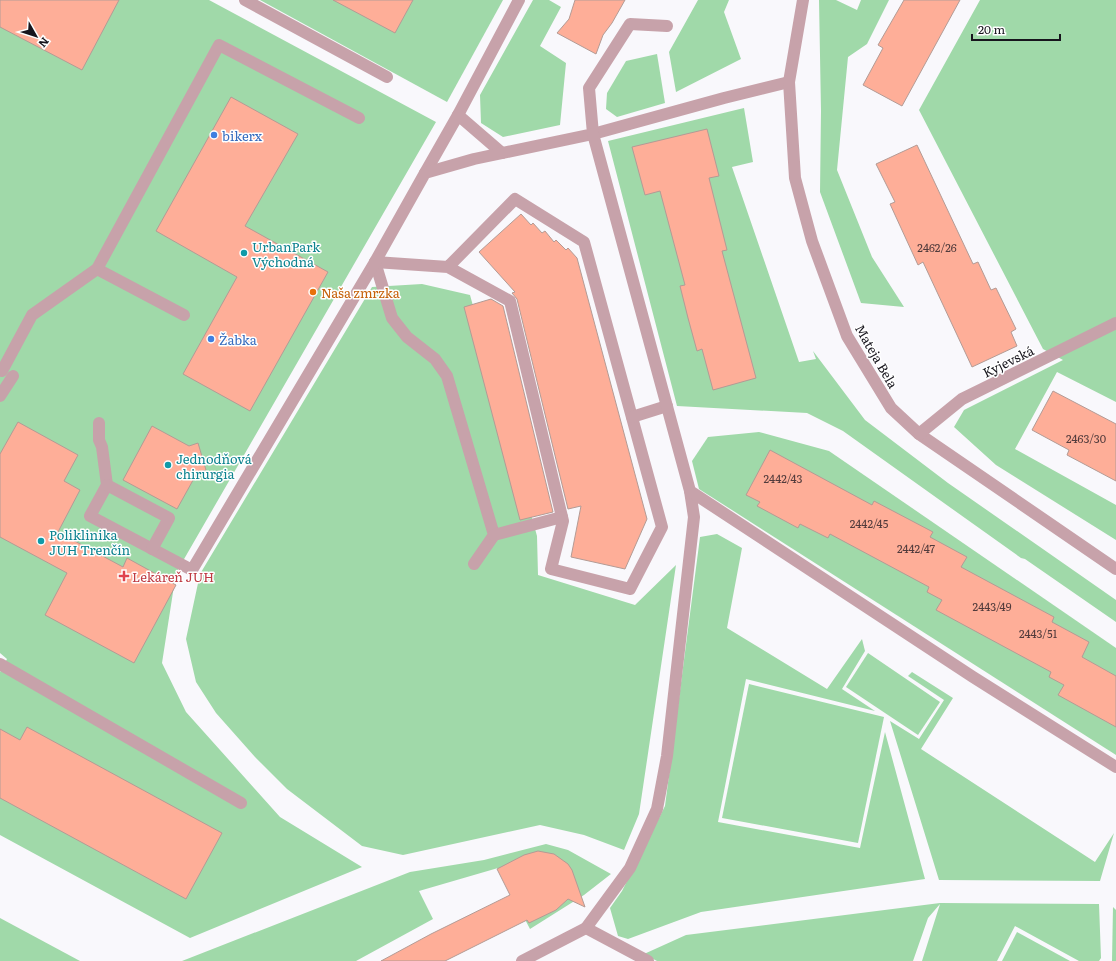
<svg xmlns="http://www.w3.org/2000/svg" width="1116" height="961" viewBox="0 0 1116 961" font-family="Literata,serif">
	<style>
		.green { fill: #a0d9a9 }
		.building { fill: #feae98; stroke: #b39b95 }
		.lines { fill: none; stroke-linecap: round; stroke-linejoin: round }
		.service { stroke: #c7a2aa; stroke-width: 12 }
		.minor { stroke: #c7a2aa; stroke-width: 12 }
		.shop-dot { fill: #3f7fe0; stroke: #fff; stroke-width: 1.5 }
		.culture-dot { fill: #0f9aa8; stroke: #fff; stroke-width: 1.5 }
		.food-dot { fill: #e8710a; stroke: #fff; stroke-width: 1.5 }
		.health-dot { fill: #e0444e; stroke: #fff; stroke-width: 1.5 }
		.labels { text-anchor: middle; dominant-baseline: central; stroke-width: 3; stroke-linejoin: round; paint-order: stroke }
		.number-label { font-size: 11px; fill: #513b3c }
		.shop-label { font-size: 13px; fill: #366cbe; stroke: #fff; text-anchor: start }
		.culture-label { font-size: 13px; fill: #0d838f; stroke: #fff; text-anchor: start }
		.food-label { font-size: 13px; fill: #c56008; stroke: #fff; text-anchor: start }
		.street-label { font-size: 13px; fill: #17151d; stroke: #fff }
		.health-label { font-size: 13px; fill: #be3a42; stroke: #fff; text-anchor: start }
	</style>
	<rect width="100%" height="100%" fill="#f9f8fc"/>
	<g class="green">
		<path d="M 0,0 L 209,0 L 436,122 L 176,573 L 162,663 L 186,712 L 280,817 L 362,867 L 190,938 L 0,835 L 0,672 L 7,659 L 0,653 Z"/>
		<path d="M 260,0 L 503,0 L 447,102 Z"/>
		<path d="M 533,0 L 549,0 L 561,7 L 540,46 L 566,63 L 560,125 L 503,137 L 481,123 L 480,95 Z"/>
		<path d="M 698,0 L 729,0 L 724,12 L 741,59 L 676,92 L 669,52 Z"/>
		<path d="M 819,0 L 836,0 L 857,10 L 861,0 L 889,0 L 867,44 L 848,57 L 837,170 L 872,257 L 904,307 L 861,303 L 820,192 L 821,111 Z"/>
		<path d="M 980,0 L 1116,0 L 1116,402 L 1057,372 L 1015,449 L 1116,505 L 1116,540 L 996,465 L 954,427 L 964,410 L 1063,360 L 1043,349 L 919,110 Z"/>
		<path d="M 657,54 L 665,103 L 617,117 L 606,109 L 607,93 L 626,61 Z"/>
		<path d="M 744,108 L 753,162 L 732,167 L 799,362 L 816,359 L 813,351 L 865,420 L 948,483 L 1116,600 L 1116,622 L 1025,559 L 1021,558 L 843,431 L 807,413 L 677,406 L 608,141 Z"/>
		<path d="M 422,284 L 470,295 L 537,536 L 538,575 L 635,605 L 676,565 L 639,814 L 624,850 L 584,835 L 540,825 L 403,855 L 362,846 L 287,789 L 255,757 L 216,713 L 196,682 L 186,639 L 200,574 L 372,287 Z"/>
		<path d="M 759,432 L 829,451 L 1116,648 L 1116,755 L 699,489 L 692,461 L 708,437 Z"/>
		<path d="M 717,534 L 742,548 L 727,628 L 827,689 L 862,639 L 865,651 L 842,689 L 875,711 L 746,679 L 718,822 L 860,848 L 885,732 L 925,879 L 701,912 L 628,939 L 618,936 L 610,908 L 622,891 L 665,806 L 700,537 Z"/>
		<path d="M 868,653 L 940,702 L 918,735 L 846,687 Z"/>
		<path d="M 912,672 L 953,698 L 921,749 L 1095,862 L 1114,833 L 1100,881 L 939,880 L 890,721 L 919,739 L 944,700 L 908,676 Z"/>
		<path d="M 749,684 L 884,717 L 858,843 L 722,818 Z"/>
		<path d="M 546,844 L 568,850 L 611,874 L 584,895 L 530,929 L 498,868 L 419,891 L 433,919 L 356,961 L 182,961 L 410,872 L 484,860 Z"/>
		<path d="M 940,903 L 1099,904 L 1101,958 L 1099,961 L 1079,961 L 1015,926 L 997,961 L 922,961 L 940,904 L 928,918 L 913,961 L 657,961 L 644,954 L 686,935 Z"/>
		<path d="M 1113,907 L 1116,910 L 1116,961 L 1112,961 Z"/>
		<path d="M 0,918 L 80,961 L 0,961 Z"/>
		<path d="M 1017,932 L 1070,961 L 1002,961 Z"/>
	</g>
	<g class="building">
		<path d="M 0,0 L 119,0 L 82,70 L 0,27 Z"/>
		<path d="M 333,0 L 413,0 L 395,33 Z"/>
		<path d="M 575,0 L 625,0 L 612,23 L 603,35 L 596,54 L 557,33 L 569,19 Z"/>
		<path d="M 904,0 L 960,0 L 902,106 L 863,85 L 883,48 L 878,45 Z"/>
		<path d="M 231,97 L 298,134 L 245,226 L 328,272 L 250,411 L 183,374 L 237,277 L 156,231 Z"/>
		<path d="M 707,129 L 719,176 L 709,178 L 727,250 L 722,251 L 756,378 L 713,390 L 702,349 L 697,351 L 688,318 L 680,286 L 685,285 L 660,191 L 645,195 L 632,147 Z"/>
		<path d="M 917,145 L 973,264 L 978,262 L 991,290 L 996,288 L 1016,329 L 1011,332 L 1017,346 L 972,367 L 923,262 L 918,265 L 890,204 L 895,202 L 876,164 Z"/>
		<path d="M 521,214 L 531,225 L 533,223 L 542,233 L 545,231 L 554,242 L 556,240 L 566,250 L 568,248 L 577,258 L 647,519 L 625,569 L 571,557 L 581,506 L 568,509 L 517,299 L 512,293 L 515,292 L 479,252 Z"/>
		<path d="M 491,299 L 503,306 L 553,512 L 520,520 L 464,307 Z"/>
		<path d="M 1053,391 L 1116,424 L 1116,481 L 1067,455 L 1069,450 L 1032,430 Z"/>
		<path d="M 18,422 L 78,455 L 64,481 L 80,490 L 58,532 L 123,567 L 127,558 L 176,585 L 134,663 L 45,615 L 67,573 L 0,537 L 0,454 Z"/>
		<path d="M 152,426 L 189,446 L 198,443 L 206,470 L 197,473 L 177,509 L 123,480 Z"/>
		<path d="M 770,450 L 872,505 L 874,501 L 933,532 L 930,537 L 967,557 L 961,567 L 1054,617 L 1052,622 L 1089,642 L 1082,657 L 1116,676 L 1116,727 L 1058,695 L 1064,685 L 1049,677 L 1051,672 L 936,610 L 942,600 L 927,592 L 929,587 L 830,534 L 828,538 L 800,524 L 798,528 L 757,506 L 760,502 L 746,495 Z"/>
		<path d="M 27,727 L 222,833 L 186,899 L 0,798 L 0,729 L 20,740 Z"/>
		<path d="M 538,851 L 554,854 L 568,864 L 572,870 L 585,907 L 568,899 L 556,910 L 529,923 L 527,920 L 445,961 L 381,961 L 431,934 L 510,895 L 497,869 L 524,855 Z"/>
	</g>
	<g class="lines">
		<g class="service">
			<path d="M 245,0 L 387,77"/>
			<path d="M 458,115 L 519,0"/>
			<path d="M 593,134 L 724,98 L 789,82"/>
			<path d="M 425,173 L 458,115 L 502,153"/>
			<path d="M 375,262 L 448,267 L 515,199 L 584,242 L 662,527 L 630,589 L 551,569 L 563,521 L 510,301 L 448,267"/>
			<path d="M 375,262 L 392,318 L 407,337 L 435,359 L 447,376 L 494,535 L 474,564"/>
			<path d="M 0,396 L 13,376"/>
			<path d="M 632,417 L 667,406"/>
			<path d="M 99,423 L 99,440 L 102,447 L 107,485 L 90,516 L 192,570 L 375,262 L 425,173 L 474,159 L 593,134 L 589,88 L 630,24 L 667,26"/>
			<path d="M 107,485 L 169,518 L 152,549"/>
			<path d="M 494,535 L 562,517"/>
			<path d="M 0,664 L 241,803"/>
			<path d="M 586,928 L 648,961"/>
			<path d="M 522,961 L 586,928 L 630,868 L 657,809 L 667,756 L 694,517 L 690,491"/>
		</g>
		<g class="minor">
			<path d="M 803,0 L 789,82 L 795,178 L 812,241 L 847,336 L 891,408 L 919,434 L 1116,569"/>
			<path d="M 593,134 L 690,491 L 973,677 L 1116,767"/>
			<path d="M 97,269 L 184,315"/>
			<path d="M 2,371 L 32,315 L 97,269 L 219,45 L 359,118"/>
			<path d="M 919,434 L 962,399 L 1116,323"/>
		</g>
	</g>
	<g class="shop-dot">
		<circle cx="214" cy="135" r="4"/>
		<circle cx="211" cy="339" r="4"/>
	</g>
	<g class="culture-dot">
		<circle cx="244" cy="253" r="4"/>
		<circle cx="168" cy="465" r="4"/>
		<circle cx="41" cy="541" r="4"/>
	</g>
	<circle class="food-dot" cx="313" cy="292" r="4"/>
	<path class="health-dot" d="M122 570h4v4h4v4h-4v4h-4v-4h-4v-4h4z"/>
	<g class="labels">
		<g class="number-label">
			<text x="937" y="247">2462/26</text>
			<text x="1086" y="438">2463/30</text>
			<text x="783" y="478">2442/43</text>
			<text x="869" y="523">2442/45</text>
			<text x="916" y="548">2442/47</text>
			<text x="992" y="606">2443/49</text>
			<text x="1038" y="633">2443/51</text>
		</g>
		<g class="shop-label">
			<text x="222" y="135">bikerx</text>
			<text x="219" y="339">Žabka</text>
		</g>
		<g class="culture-label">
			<text x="252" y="246">UrbanPark<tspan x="252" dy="15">Východná</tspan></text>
			<text x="176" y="458">Jednodňová<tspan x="176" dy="15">chirurgia</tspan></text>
			<text x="49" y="534">Poliklinika<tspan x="49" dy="15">JUH Trenčín</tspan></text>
		</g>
		<g class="food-label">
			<text x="321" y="292">Naša zmrzka</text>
		</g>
		<g class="street-label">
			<text transform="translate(877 356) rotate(60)">Mateja Bela</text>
			<text transform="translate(1008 361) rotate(-26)">Kyjevská</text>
		</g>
		<g class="health-label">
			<text x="132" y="576">Lekáreň JUH</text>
		</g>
	</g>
	<g transform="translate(36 36) rotate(129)" stroke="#ffffff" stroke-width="3" paint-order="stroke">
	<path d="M0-3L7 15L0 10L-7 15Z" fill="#17151d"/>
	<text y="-6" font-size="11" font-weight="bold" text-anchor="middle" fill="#17151d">N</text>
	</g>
	<path d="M972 34v6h88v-6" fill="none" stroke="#17151d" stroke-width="2"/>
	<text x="978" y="34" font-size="12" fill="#17151d" stroke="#ffffff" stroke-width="3" paint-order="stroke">20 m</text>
</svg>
